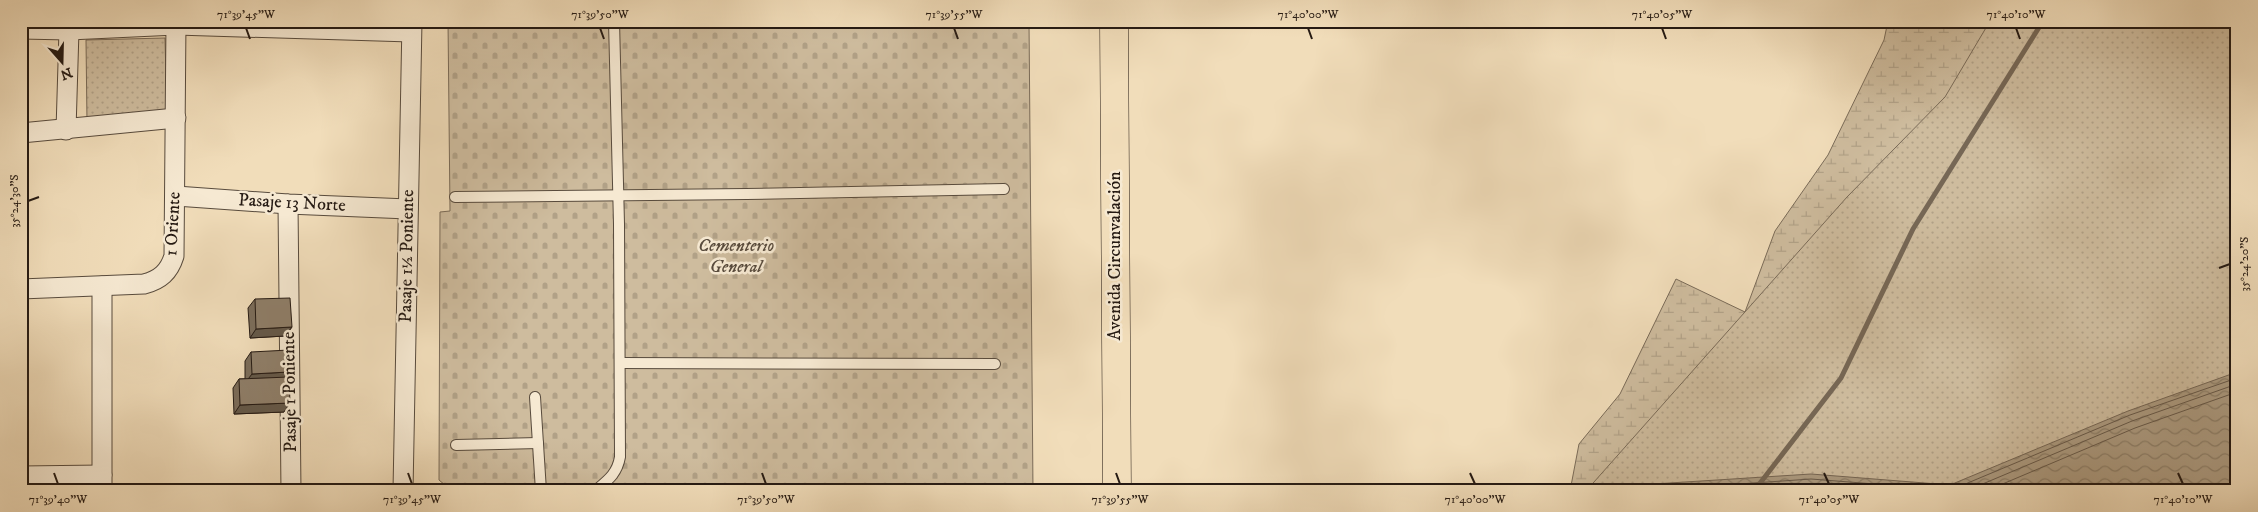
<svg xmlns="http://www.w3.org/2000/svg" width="2258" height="512" viewBox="0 0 2258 512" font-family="'IM FELL DW Pica',serif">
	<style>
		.wetland { fill: url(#wetland-marsh); stroke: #7a6b58 }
		.cemetery { fill: url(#cemetery-stones); stroke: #7a6b58 }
		.park { fill: url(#park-dots); stroke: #7a6b58 }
		.water { fill: url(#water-waves); stroke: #766755 }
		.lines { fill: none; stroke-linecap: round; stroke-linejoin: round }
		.shore { stroke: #685a4a; stroke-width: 1 }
		.stream { stroke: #766755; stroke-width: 5 }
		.lane-casing { stroke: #584b3d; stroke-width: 12 }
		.street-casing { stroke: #584b3d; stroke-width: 21 }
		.primary-casing { stroke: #251a13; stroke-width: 29 }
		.lane { stroke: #f6e9d2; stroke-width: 10 }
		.street { stroke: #f6e9d2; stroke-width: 19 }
		.primary { stroke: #f1ddba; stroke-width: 28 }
		.wall { fill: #7b6d5b; stroke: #251a13 }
		.shaded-wall { fill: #64594a; stroke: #251a13 }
		.building { fill: #8f7f6a; stroke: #251a13 }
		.ticks { fill: none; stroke: #251a13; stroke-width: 2 }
		.labels { text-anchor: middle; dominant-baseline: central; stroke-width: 5; stroke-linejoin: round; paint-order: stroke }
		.street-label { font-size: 18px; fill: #251a13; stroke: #f6e9d2 }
		.park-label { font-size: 18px; font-style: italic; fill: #584b3d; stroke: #f6e9d2 }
		.neatline { fill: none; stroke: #251a13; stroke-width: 2 }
		.ticks-label { font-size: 12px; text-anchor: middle; fill: #251a13 }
	</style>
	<defs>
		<pattern id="wetland-marsh" width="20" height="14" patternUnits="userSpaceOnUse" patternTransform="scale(1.25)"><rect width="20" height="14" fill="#cebc9e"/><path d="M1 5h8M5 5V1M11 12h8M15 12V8" fill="none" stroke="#b1a187"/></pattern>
		<pattern id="cemetery-stones" width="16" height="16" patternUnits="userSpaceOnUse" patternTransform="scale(1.25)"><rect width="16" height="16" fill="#cebc9e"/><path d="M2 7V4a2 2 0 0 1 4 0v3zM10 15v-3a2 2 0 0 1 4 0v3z" fill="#b1a187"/></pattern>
		<pattern id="park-dots" width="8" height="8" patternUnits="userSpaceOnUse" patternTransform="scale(1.25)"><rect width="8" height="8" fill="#cebc9e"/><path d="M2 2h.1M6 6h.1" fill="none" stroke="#b1a187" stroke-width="1.8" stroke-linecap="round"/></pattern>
		<pattern id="water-waves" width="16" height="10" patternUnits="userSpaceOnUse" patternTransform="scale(1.25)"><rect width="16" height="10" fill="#ac9b81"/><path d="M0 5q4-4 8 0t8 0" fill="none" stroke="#8c7e68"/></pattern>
	</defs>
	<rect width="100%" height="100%" fill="#f1ddba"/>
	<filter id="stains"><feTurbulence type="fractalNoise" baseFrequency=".004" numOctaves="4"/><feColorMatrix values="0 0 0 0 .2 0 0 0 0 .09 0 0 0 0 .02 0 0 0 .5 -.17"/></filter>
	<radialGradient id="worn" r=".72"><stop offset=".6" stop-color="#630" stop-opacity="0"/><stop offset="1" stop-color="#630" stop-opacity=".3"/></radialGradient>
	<path class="wetland" d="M 1888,21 L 2153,21 L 1742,491 L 1570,491 L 1579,444 L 1620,394 L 1676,279 L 1745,312 L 1775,231 L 1828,155 L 1884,40 Z"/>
	<path class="cemetery" d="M 448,21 L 1029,21 L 1033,491 L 452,491 L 439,480 L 440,212 L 450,211 Z"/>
	<g class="park">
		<path d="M 1990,21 L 2237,21 L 2237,491 L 1586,491 L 1847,197 L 1945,97 Z"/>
		<path d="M 165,38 L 167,120 L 87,123 L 86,40 Z"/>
	</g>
	<path class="water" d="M 2237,372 L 2237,491 L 1630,491 L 1638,485 L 1811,474 L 1950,485 L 2128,411 Z"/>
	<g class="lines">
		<g class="shore">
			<path d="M 1639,491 L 1811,479 L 1951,490 L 2130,415 L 2237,378"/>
			<path d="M 1729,491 L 1811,485 L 1878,491"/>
			<path d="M 1966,491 L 2132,421 L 2237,384"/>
			<path d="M 1986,491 L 2135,428 L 2237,392"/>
		</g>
		<path class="stream" d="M 1754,491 L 1841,378 L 1913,229 L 2043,21"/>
		<g class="lane-casing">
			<g id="lane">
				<path d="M 455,197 L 746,194 L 1004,189"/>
				<path d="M 620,363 L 995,364"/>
				<path d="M 535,397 L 541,491"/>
				<path d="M 456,445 L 538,443"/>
				<path d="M 595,491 C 608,480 617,474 620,457 L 619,224 L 614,21"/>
			</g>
		</g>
		<g class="street-casing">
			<g id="street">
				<path d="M 21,29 L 69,30 L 176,25 L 411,32"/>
				<path d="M 66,130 L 69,30"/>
				<path d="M 21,133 L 176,118"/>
				<path d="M 176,196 L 288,204 L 408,209"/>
				<path d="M 288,204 L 291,491"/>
				<path d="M 21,289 L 144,284 C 160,280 169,272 174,256 L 176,21"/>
				<path d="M 21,476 L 102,475"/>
				<path d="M 102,491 L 102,286"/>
				<path d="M 403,491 L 412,21"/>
			</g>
		</g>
		<g class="primary-casing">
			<path id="primary" d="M 1114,21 L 1117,491"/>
		</g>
		<use href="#lane" class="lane"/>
		<use href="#street" class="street"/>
		<use href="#primary" class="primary"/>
	</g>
	<g class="wall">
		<path d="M 255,299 L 292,327 L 285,336 L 250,338 L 248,308 Z"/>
		<path d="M 251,352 L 289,372 L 286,377 L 284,412 L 234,414 L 233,388 L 239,379 L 245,379 L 245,361 Z"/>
	</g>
	<g class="shaded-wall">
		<path d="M 292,327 L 285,336 L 250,338 L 256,329 Z"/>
		<path d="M 289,372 L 283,382 L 245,383 L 252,374 Z"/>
		<path d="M 290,403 L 284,412 L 234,414 L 240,405 Z"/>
	</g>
	<g class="building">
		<path d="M 290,298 L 292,327 L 256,329 L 255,299 Z"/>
		<path d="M 289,350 L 289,372 L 252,374 L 251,352 Z"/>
		<path d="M 289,377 L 290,403 L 240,405 L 239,379 Z"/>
	</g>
	<path class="ticks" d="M 246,28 L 250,39M 600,28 L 604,39M 954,28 L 958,39M 1308,28 L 1312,39M 1662,28 L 1666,39M 2016,28 L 2020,39M 28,201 L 39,197M 2219,268 L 2230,264M 54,473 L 58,484M 408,473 L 412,484M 762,473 L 766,484M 1116,473 L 1120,484M 1470,473 L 1475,484M 1824,473 L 1829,484M 2178,473 L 2183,484"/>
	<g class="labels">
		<g class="street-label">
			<text transform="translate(292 203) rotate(3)">Pasaje 13 Norte</text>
			<text transform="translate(173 224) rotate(-87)">1 Oriente</text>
			<text transform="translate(407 256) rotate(-89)">Pasaje 1½ Poniente</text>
			<text transform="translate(1115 256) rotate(-90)">Avenida Circunvalación</text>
			<text transform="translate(290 392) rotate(-91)">Pasaje 1 Poniente</text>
		</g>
		<g class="park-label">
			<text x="736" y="246">Cementerio<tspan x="736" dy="21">General</tspan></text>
		</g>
	</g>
	<rect width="2258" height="512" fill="none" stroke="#f1ddba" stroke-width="55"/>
	<g transform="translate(62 62) rotate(160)" stroke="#f6e9d2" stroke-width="4" paint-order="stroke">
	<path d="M0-4L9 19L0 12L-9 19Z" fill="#251a13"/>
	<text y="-8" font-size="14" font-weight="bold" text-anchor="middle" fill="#251a13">N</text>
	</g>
	<rect x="28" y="28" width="2202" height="456" class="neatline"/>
	<g class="ticks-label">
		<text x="246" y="18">71°39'45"W</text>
		<text x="600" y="18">71°39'50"W</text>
		<text x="954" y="18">71°39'55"W</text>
		<text x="1308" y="18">71°40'00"W</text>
		<text x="1662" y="18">71°40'05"W</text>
		<text x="2016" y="18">71°40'10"W</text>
		<text transform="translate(14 201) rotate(-90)" y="4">35°24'30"S</text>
		<text transform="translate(2244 264) rotate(-90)" y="4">35°24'20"S</text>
		<text x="58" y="503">71°39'40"W</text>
		<text x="412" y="503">71°39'45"W</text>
		<text x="766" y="503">71°39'50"W</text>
		<text x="1120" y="503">71°39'55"W</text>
		<text x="1475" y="503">71°40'00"W</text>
		<text x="1829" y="503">71°40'05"W</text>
		<text x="2183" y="503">71°40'10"W</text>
	</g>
	<rect width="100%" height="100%" filter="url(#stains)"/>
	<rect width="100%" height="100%" fill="url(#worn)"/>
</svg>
